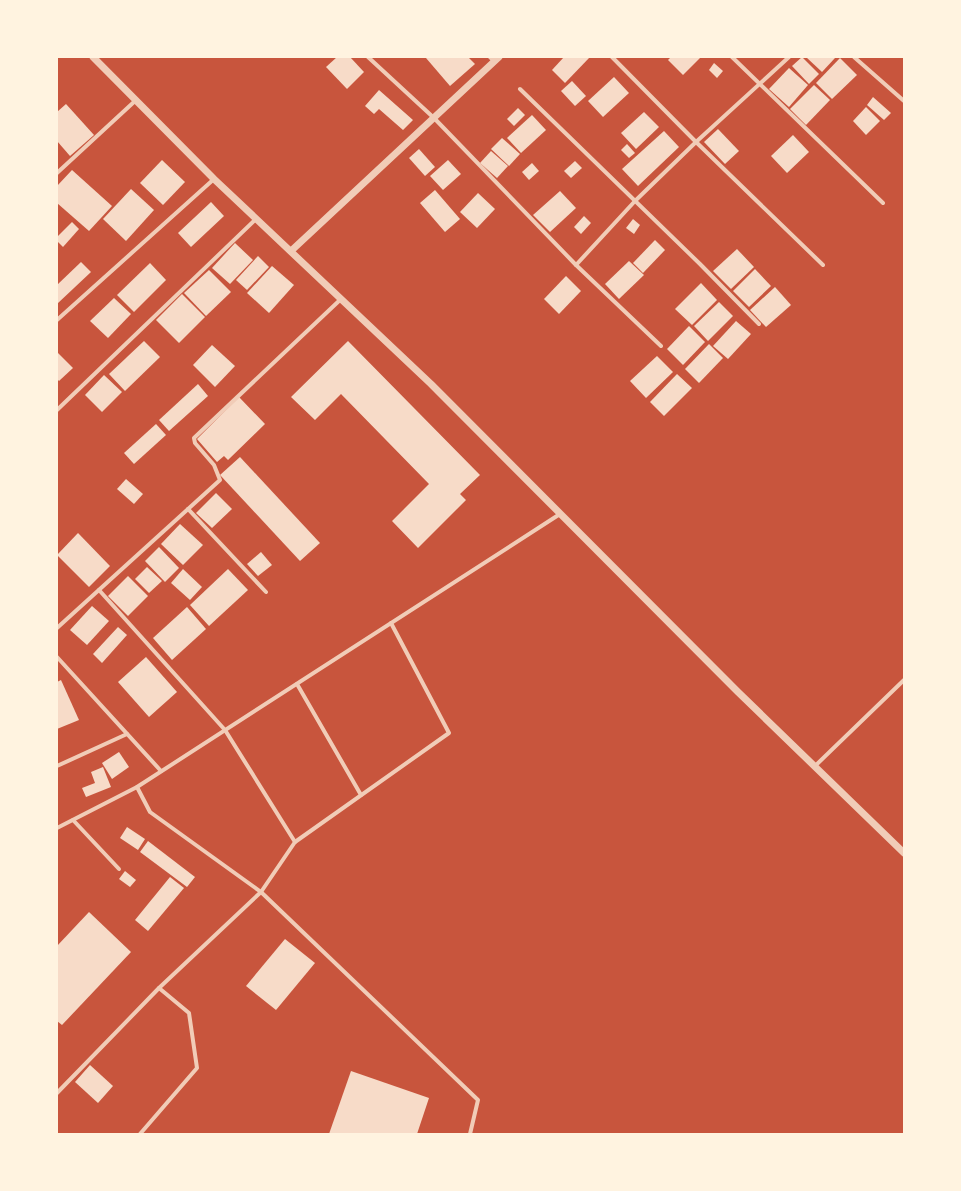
<svg xmlns="http://www.w3.org/2000/svg" width="961" height="1191" viewBox="0 0 961 1191" font-family="'Alegreya Sans',sans-serif">
	<style>
		.building { fill: #f7dbc8 }
		.lines { fill: none; stroke-linecap: round; stroke-linejoin: round }
		.minor { stroke: #f1ccb7; stroke-width: 4 }
		.tertiary { stroke: #f1ccb7; stroke-width: 7 }
	</style>
	<rect width="100%" height="100%" fill="#c8553d"/>
	<g class="building">
		<path d="M 337,57 L 350,57 L 364,72 L 347,89 L 326,67 Z"/>
		<path d="M 427,57 L 468,57 L 475,64 L 450,86 L 426,58 Z"/>
		<path d="M 564,57 L 590,57 L 565,83 L 552,70 Z"/>
		<path d="M 671,57 L 701,57 L 683,75 L 668,60 Z"/>
		<path d="M 802,57 L 819,74 L 809,84 L 792,66 Z"/>
		<path d="M 806,57 L 834,57 L 835,58 L 822,72 Z"/>
		<path d="M 840,58 L 857,75 L 832,99 L 816,83 Z"/>
		<path d="M 714,63 L 723,71 L 717,78 L 709,70 Z"/>
		<path d="M 789,68 L 808,85 L 789,107 L 769,89 Z"/>
		<path d="M 614,77 L 629,93 L 603,117 L 588,101 Z"/>
		<path d="M 572,81 L 586,96 L 575,106 L 561,91 Z"/>
		<path d="M 814,85 L 830,100 L 806,125 L 790,109 Z"/>
		<path d="M 379,90 L 413,120 L 403,130 L 379,109 L 374,114 L 365,106 Z"/>
		<path d="M 873,97 L 891,113 L 884,120 L 867,105 Z"/>
		<path d="M 66,104 L 94,135 L 70,156 L 57,141 L 57,112 Z"/>
		<path d="M 866,107 L 880,121 L 866,135 L 853,121 Z"/>
		<path d="M 518,108 L 525,115 L 514,126 L 507,119 Z"/>
		<path d="M 644,112 L 659,127 L 636,149 L 621,133 Z"/>
		<path d="M 532,115 L 546,130 L 521,153 L 507,138 Z"/>
		<path d="M 718,129 L 739,151 L 725,164 L 704,142 Z"/>
		<path d="M 664,131 L 679,147 L 638,186 L 622,169 Z"/>
		<path d="M 793,135 L 809,152 L 787,173 L 771,156 Z"/>
		<path d="M 502,138 L 520,154 L 509,166 L 491,149 Z"/>
		<path d="M 627,144 L 635,153 L 629,158 L 621,150 Z"/>
		<path d="M 419,149 L 435,167 L 425,176 L 409,158 Z"/>
		<path d="M 491,151 L 508,166 L 497,178 L 480,163 Z"/>
		<path d="M 162,160 L 185,182 L 163,205 L 140,183 Z"/>
		<path d="M 448,160 L 461,174 L 443,190 L 430,176 Z"/>
		<path d="M 575,161 L 582,168 L 571,178 L 564,171 Z"/>
		<path d="M 532,163 L 539,171 L 529,180 L 522,172 Z"/>
		<path d="M 72,170 L 112,206 L 89,231 L 57,203 L 57,186 Z"/>
		<path d="M 131,189 L 154,210 L 126,241 L 103,219 Z"/>
		<path d="M 435,190 L 460,219 L 445,232 L 420,203 Z"/>
		<path d="M 560,191 L 576,208 L 550,232 L 533,215 Z"/>
		<path d="M 478,193 L 495,209 L 477,228 L 460,212 Z"/>
		<path d="M 211,202 L 224,216 L 191,247 L 178,233 Z"/>
		<path d="M 584,216 L 591,223 L 581,234 L 574,227 Z"/>
		<path d="M 633,219 L 640,225 L 634,234 L 626,228 Z"/>
		<path d="M 72,222 L 79,229 L 63,247 L 57,241 L 57,237 Z"/>
		<path d="M 655,240 L 665,250 L 643,273 L 633,263 Z"/>
		<path d="M 235,243 L 253,260 L 230,284 L 212,268 Z"/>
		<path d="M 737,249 L 754,267 L 731,289 L 713,271 Z"/>
		<path d="M 258,256 L 269,267 L 247,290 L 236,280 Z"/>
		<path d="M 629,261 L 644,275 L 619,299 L 605,284 Z"/>
		<path d="M 81,262 L 91,272 L 57,304 L 57,285 Z"/>
		<path d="M 150,263 L 166,280 L 134,312 L 117,295 Z"/>
		<path d="M 272,266 L 294,285 L 269,313 L 247,293 Z"/>
		<path d="M 755,269 L 771,286 L 749,307 L 733,291 Z"/>
		<path d="M 209,270 L 231,292 L 206,316 L 184,293 Z"/>
		<path d="M 566,276 L 581,291 L 559,314 L 544,299 Z"/>
		<path d="M 701,283 L 717,300 L 692,325 L 675,309 Z"/>
		<path d="M 775,287 L 791,305 L 766,327 L 750,310 Z"/>
		<path d="M 182,294 L 205,317 L 179,343 L 156,320 Z"/>
		<path d="M 114,298 L 131,314 L 108,338 L 90,321 Z"/>
		<path d="M 719,302 L 733,316 L 708,341 L 694,326 Z"/>
		<path d="M 736,321 L 751,334 L 728,359 L 713,346 Z"/>
		<path d="M 689,326 L 705,342 L 683,365 L 667,349 Z"/>
		<path d="M 144,341 L 160,357 L 125,391 L 109,374 Z"/>
		<path d="M 348,341 L 480,475 L 460,494 L 466,500 L 418,548 L 392,521 L 429,484 L 341,394 L 315,420 L 291,397 Z"/>
		<path d="M 709,344 L 723,358 L 699,383 L 685,369 Z"/>
		<path d="M 212,345 L 235,366 L 215,387 L 193,365 Z"/>
		<path d="M 57,352 L 73,368 L 59,381 L 57,379 Z"/>
		<path d="M 657,356 L 673,372 L 646,398 L 630,381 Z"/>
		<path d="M 677,374 L 692,388 L 664,416 L 650,402 Z"/>
		<path d="M 104,375 L 122,392 L 102,412 L 85,395 Z"/>
		<path d="M 198,384 L 208,396 L 169,431 L 159,420 Z"/>
		<path d="M 239,397 L 265,424 L 228,460 L 224,456 L 217,462 L 197,439 Z"/>
		<path d="M 156,424 L 166,435 L 134,464 L 124,453 Z"/>
		<path d="M 240,457 L 320,543 L 300,561 L 220,475 Z"/>
		<path d="M 126,479 L 143,494 L 134,504 L 117,489 Z"/>
		<path d="M 216,493 L 232,509 L 212,528 L 196,513 Z"/>
		<path d="M 180,524 L 203,545 L 183,565 L 161,544 Z"/>
		<path d="M 78,533 L 110,566 L 89,587 L 57,555 Z"/>
		<path d="M 159,547 L 179,568 L 165,582 L 145,561 Z"/>
		<path d="M 261,552 L 272,565 L 258,576 L 247,564 Z"/>
		<path d="M 147,567 L 162,581 L 149,593 L 135,579 Z"/>
		<path d="M 183,569 L 202,587 L 190,600 L 171,583 Z"/>
		<path d="M 228,569 L 248,590 L 209,626 L 190,605 Z"/>
		<path d="M 128,576 L 148,596 L 128,616 L 108,596 Z"/>
		<path d="M 92,606 L 109,621 L 87,645 L 70,630 Z"/>
		<path d="M 187,607 L 206,629 L 172,660 L 153,638 Z"/>
		<path d="M 118,627 L 127,635 L 102,663 L 93,654 Z"/>
		<path d="M 146,657 L 177,692 L 149,717 L 118,682 Z"/>
		<path d="M 61,680 L 79,720 L 57,729 L 57,682 Z"/>
		<path d="M 119,752 L 129,767 L 112,779 L 102,763 Z"/>
		<path d="M 103,767 L 111,787 L 86,797 L 82,788 L 95,783 L 91,772 Z"/>
		<path d="M 127,827 L 145,839 L 138,850 L 120,838 Z"/>
		<path d="M 148,841 L 195,877 L 187,887 L 140,852 Z"/>
		<path d="M 125,871 L 136,880 L 130,887 L 119,879 Z"/>
		<path d="M 170,877 L 184,888 L 148,931 L 135,920 Z"/>
		<path d="M 89,912 L 131,952 L 62,1025 L 57,1021 L 57,946 Z"/>
		<path d="M 285,939 L 315,963 L 276,1010 L 246,986 Z"/>
		<path d="M 90,1065 L 113,1086 L 98,1103 L 75,1082 Z"/>
		<path d="M 351,1071 L 429,1098 L 417,1134 L 329,1134 Z"/>
	</g>
	<g class="lines">
		<g class="minor">
			<path d="M 368,57 L 434,118 L 576,265 L 661,346"/>
			<path d="M 490,57 L 494,61"/>
			<path d="M 612,57 L 696,142 L 823,265"/>
			<path d="M 732,57 L 883,203"/>
			<path d="M 854,57 L 904,101"/>
			<path d="M 520,89 L 700,264 L 759,324"/>
			<path d="M 57,173 L 135,101"/>
			<path d="M 576,265 L 635,201 L 696,142 L 789,57"/>
			<path d="M 57,320 L 214,179"/>
			<path d="M 57,410 L 256,219"/>
			<path d="M 188,509 L 266,592"/>
			<path d="M 99,590 L 225,730 L 295,842"/>
			<path d="M 57,628 L 220,480 L 214,465 L 195,443 L 194,438 L 341,299"/>
			<path d="M 57,657 L 161,771"/>
			<path d="M 297,684 L 361,795"/>
			<path d="M 57,766 L 127,734"/>
			<path d="M 815,766 L 904,680"/>
			<path d="M 137,787 L 150,812 L 261,892 L 478,1100 L 470,1134"/>
			<path d="M 73,820 L 119,869"/>
			<path d="M 57,828 L 137,787 L 560,514"/>
			<path d="M 57,1093 L 159,988 L 261,892 L 295,842 L 449,733 L 391,623"/>
			<path d="M 140,1134 L 197,1068 L 189,1013 L 159,988"/>
		</g>
		<g class="tertiary">
			<path d="M 93,57 L 214,179 L 431,384 L 738,692 L 904,853"/>
			<path d="M 291,251 L 499,57"/>
		</g>
	</g>
	<rect width="961" height="1191" fill="none" stroke="#fff3e0" stroke-width="116"/>
</svg>
